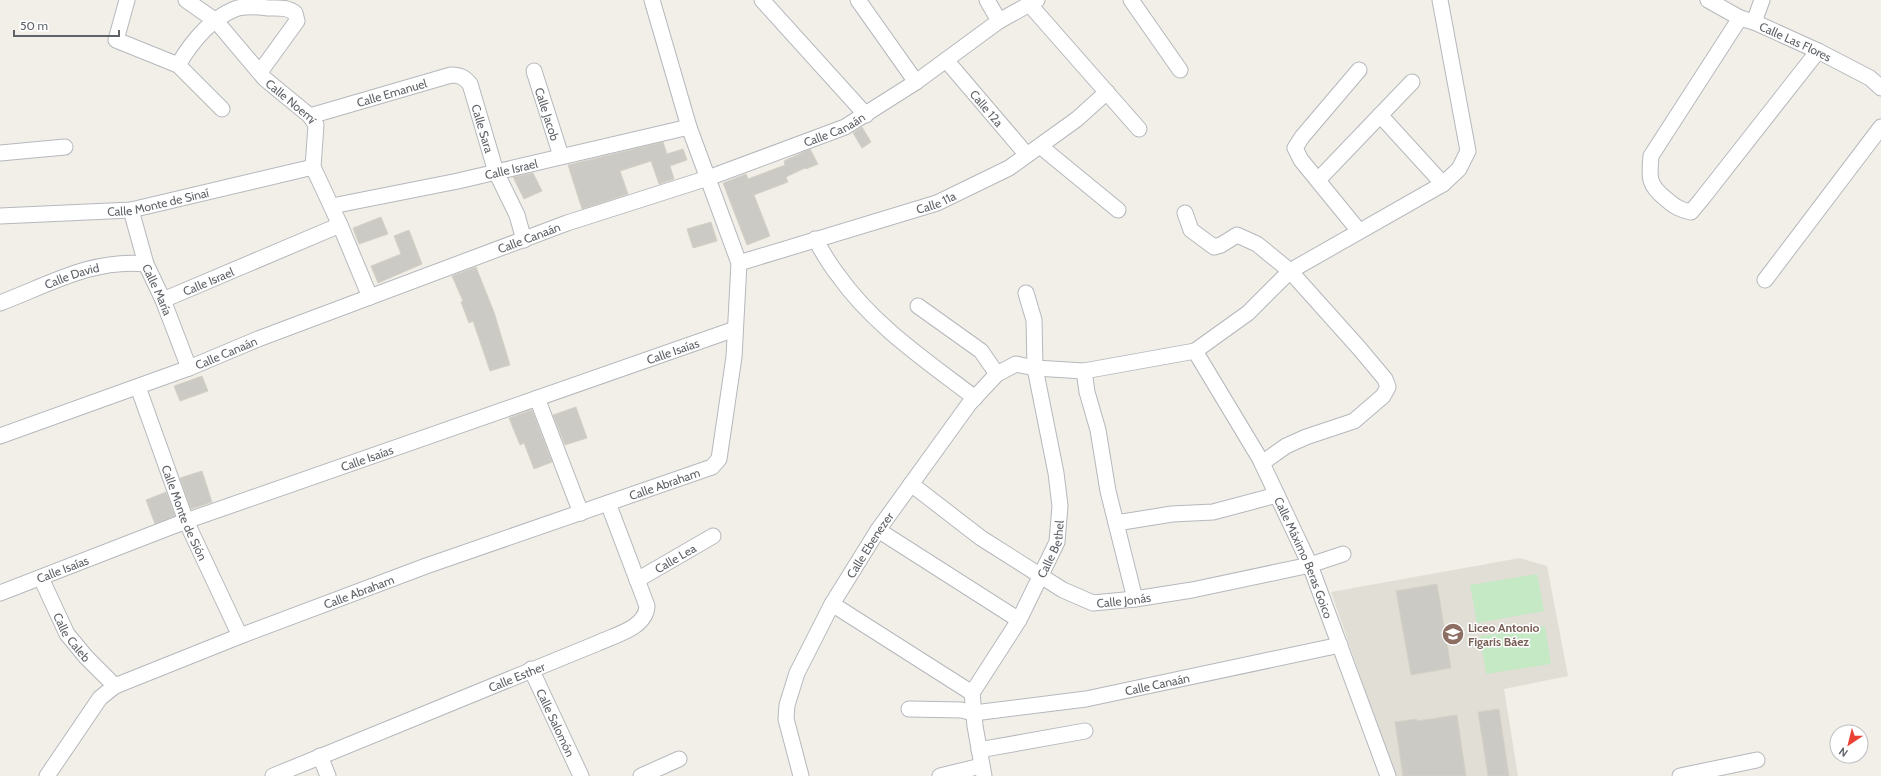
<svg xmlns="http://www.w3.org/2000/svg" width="1881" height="776" viewBox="0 0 1881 776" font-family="Cabin,sans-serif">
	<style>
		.education { fill: #e1ded6 }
		.green { fill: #c5e8c5 }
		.building { fill: #cccac5; stroke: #d6d1c6 }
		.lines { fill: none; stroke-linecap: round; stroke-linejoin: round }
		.minor-casing { stroke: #b5b8bc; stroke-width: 17 }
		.minor { stroke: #fff; stroke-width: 15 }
		.labels { text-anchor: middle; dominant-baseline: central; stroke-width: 3; stroke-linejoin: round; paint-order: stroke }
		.street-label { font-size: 12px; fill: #5f6368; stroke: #fff }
		.education-label { font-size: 12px; font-weight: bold; fill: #785e54; stroke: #fff; text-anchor: start }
	</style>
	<rect width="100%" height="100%" fill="#f1efe8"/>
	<path class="education" d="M 1520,558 L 1547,566 L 1568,676 L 1504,689 L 1518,776 L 1395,776 L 1331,592 Z"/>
	<g class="green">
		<path d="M 1537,574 L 1544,611 L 1477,623 L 1470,585 Z"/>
		<path d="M 1545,626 L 1551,664 L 1486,674 L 1480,636 Z"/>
	</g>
	<g class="building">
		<path d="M 862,127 L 871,142 L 862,148 L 853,133 Z"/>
		<path d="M 663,142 L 667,154 L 683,149 L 687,160 L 670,166 L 674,179 L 659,184 L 651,161 L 620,171 L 628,194 L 582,209 L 568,165 Z"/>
		<path d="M 810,149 L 818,164 L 806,169 L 805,168 L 786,177 L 788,182 L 754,195 L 770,236 L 747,245 L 723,183 L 746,174 L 748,179 L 785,165 L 784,161 Z"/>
		<path d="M 533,173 L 542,191 L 524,199 L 513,177 Z"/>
		<path d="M 381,217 L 388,234 L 359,244 L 353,228 Z"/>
		<path d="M 711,222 L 717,241 L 693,248 L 687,229 Z"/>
		<path d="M 409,230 L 422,264 L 378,283 L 371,266 L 401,254 L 394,236 Z"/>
		<path d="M 476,267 L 494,312 L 510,365 L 490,371 L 473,321 L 469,323 L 461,302 L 463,301 L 452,276 Z"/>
		<path d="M 202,376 L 208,391 L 180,401 L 174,386 Z"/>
		<path d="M 576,407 L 587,438 L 565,445 L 553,415 Z"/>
		<path d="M 532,410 L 552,462 L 534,469 L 524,443 L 520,445 L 509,418 Z"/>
		<path d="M 202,471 L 212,502 L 191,509 L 180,478 Z"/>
		<path d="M 166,492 L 175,516 L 155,524 L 146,500 Z"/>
		<path d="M 1437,584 L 1451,668 L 1411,675 L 1396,591 Z"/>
		<path d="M 1499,709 L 1509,776 L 1488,776 L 1478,712 Z"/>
		<path d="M 1457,715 L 1466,776 L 1403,776 L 1395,722 L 1417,719 L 1417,721 Z"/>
	</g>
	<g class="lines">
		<g class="minor-casing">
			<g id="minor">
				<path d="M 127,0 L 116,40 L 178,65 C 191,43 210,19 235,9 C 245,5 259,7 269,8 C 279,8 287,7 295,13 L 297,21 L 260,72"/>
				<path id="s1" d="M 186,0 L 216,21 L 265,79 L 310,116 L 316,125 L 313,167 L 340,225 L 370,297"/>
				<path d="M 762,0 L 866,115"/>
				<path d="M 858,0 L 916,82"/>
				<path d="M 987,0 L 999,21"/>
				<path d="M 1131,0 L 1180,70"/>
				<path id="s2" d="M 1708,0 L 1740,18 L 1754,22 L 1818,51 L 1870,78 L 1881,88"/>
				<path d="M 1030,5 L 1139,129"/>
				<path d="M 1740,18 L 1651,156 C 1649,177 1648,185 1666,199 C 1674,206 1680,210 1691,212 L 1701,200 L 1818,51"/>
				<path d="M 1754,22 L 1762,0"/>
				<path id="s3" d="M 946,60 L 1027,155"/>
				<path d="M 178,65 L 222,109"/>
				<path d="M 1359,70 L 1302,137 L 1295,148 L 1301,160 L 1359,231"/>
				<path id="s4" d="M 534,71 L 561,156"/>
				<path d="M 1380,115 L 1443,184"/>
				<path id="s5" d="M 310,116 L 451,75 C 460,75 464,77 470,84 L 496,172 L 517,215 L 524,240"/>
				<path d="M 1040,146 L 1118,210"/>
				<path d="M 0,153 L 65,147"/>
				<path d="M 1318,180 L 1412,82"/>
				<path id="s6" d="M 332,206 L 458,181 L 689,127"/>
				<path id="s7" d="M 131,210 L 146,264 L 163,300 L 189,368"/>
				<path d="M 1185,213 L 1191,230 L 1214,247 L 1221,245 L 1237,235 L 1257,244 L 1290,271 L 1359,348 L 1385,379 L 1388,387 L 1383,396 L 1354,421 L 1306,437 L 1286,446 L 1262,463"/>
				<path id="s8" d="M 0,216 L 131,210 L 313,167"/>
				<path d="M 815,239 C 822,251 829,264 838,275 C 873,325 927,361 975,398"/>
				<path id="s9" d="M 739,263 L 937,203 L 1009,168 L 1077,119 L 1107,92"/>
				<path d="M 1765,280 L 1881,127"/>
				<path id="s10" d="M 163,300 L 340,225"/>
				<path id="s11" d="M 0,303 C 48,285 93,258 146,264"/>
				<path d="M 918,306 L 981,351 L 997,374"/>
				<path id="s12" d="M 1195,351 L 1260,459 L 1310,565 L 1388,776"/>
				<path d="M 1084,371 L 1087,392 L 1098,430 L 1108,491 L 1135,599"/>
				<path id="s13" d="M 138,387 L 186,521 L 240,636"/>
				<path d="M 537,398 L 581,513"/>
				<path id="s14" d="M 0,436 L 189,368 L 258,339 L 567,223 L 708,178 L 845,127 L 916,82 L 999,21 L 1037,0"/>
				<path id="s15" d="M 911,484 L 981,538 L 1063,590 L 1093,603 L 1135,599 L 1192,590 L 1310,565 L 1343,554"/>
				<path d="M 1116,523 L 1172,514 L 1213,512 L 1277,495"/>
				<path d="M 878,530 L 1019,620"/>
				<path id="s16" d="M 41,578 L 67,634 L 86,657 L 115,686"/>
				<path id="s17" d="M 637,580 L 713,536"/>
				<path id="s18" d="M 0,593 L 186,521 L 735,329"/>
				<path d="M 832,604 L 972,693"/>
				<path id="s19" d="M 531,669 L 581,776"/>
				<path id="s20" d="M 909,709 L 961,710 L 974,713 L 1086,699 L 1340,645"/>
				<path d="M 979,750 L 1085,731"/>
				<path d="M 320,756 L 328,776"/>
				<path id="s21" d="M 47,776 L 100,698 L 115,686 L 240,636 L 426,566 L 712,467 L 719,459 L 734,357 L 739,263 L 689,127 L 652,0"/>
				<path id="s22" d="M 273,776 L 598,643 C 615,635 646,628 647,606 L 608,503"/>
				<path d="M 641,776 L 679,759"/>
				<path id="s23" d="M 801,776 L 786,719 L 787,705 L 797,673 L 832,604 L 878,530 L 969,404 L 997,374 L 1016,364 L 1035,368 L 1084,371 L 1195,351 L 1248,313 L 1290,271 L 1443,184 L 1459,169 L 1468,151 L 1440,0"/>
				<path d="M 940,776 L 981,766"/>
				<path id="s24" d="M 984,776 L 975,726 L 972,693 L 1019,620 L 1057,542 L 1060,506 L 1056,473 L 1035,368 L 1034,320 L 1026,293"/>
				<path d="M 1680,776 L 1757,760"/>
			</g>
		</g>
		<use href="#minor" class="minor"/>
	</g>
	<defs>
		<g id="school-disc" transform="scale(1.15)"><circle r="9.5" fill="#8d6e63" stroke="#fff"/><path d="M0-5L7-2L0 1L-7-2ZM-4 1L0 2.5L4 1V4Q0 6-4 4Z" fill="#fff"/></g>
	</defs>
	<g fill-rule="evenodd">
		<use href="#school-disc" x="1453" y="634"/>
	</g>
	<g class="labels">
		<g class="street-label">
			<text stroke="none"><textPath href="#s2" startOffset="97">Calle Las Flores</textPath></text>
			<text stroke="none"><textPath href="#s5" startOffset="85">Calle Emanuel</textPath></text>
			<text stroke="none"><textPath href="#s1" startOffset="147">Calle Noemí</textPath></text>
			<text stroke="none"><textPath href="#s3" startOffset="63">Calle 12a</textPath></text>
			<text stroke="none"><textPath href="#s4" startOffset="45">Calle Jacob</textPath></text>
			<text stroke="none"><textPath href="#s5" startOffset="215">Calle Sara</textPath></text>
			<text stroke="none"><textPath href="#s14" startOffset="889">Calle Canaán</textPath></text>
			<text stroke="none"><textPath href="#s6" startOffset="183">Calle Israel</textPath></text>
			<text stroke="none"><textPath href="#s8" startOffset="159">Calle Monte de Sinaí</textPath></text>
			<text stroke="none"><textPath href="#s9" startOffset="206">Calle 11a</textPath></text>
			<text stroke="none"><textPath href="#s14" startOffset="565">Calle Canaán</textPath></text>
			<text stroke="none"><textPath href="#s11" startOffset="77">Calle David</textPath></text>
			<text stroke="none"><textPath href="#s10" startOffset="49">Calle Israel</textPath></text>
			<text stroke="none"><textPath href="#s7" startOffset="84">Calle María</textPath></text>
			<text stroke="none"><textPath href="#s18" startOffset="715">Calle Isaías</textPath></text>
			<text stroke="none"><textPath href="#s14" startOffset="241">Calle Canaán</textPath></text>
			<text stroke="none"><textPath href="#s18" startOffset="391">Calle Isaías</textPath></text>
			<text stroke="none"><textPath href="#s21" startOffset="699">Calle Abraham</textPath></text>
			<text stroke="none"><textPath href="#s13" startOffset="134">Calle Monte de Sión</textPath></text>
			<text stroke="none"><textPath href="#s23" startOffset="254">Calle Ebenezer</textPath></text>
			<text stroke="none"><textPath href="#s24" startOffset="249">Calle Bethel</textPath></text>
			<text stroke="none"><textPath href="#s12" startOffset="234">Calle Máximo Beras Goico</textPath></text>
			<text stroke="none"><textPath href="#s17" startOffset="44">Calle Lea</textPath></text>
			<text stroke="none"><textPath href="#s18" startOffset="67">Calle Isaías</textPath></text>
			<text stroke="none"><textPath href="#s21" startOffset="375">Calle Abraham</textPath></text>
			<text stroke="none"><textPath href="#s15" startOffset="249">Calle Jonás</textPath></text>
			<text stroke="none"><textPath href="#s16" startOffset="67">Calle Caleb</textPath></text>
			<text stroke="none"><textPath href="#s22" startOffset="263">Calle Esther</textPath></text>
			<text stroke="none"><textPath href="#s20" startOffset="251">Calle Canaán</textPath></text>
			<text stroke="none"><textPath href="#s19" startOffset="59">Calle Salomón</textPath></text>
		</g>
		<g class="education-label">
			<text x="1468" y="627">Liceo Antonio<tspan x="1468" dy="14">Figaris Báez</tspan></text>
		</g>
	</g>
	<g transform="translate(1849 744) rotate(215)"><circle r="19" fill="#ffffff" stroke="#bfc1c3"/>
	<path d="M0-3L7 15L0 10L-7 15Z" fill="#ea4335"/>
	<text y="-6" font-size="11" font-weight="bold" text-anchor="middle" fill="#5f6368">N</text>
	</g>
	<path d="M14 30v6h105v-6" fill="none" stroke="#5f6368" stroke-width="2"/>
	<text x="20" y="30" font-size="12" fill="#5f6368" stroke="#ffffff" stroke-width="3" paint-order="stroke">50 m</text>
</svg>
